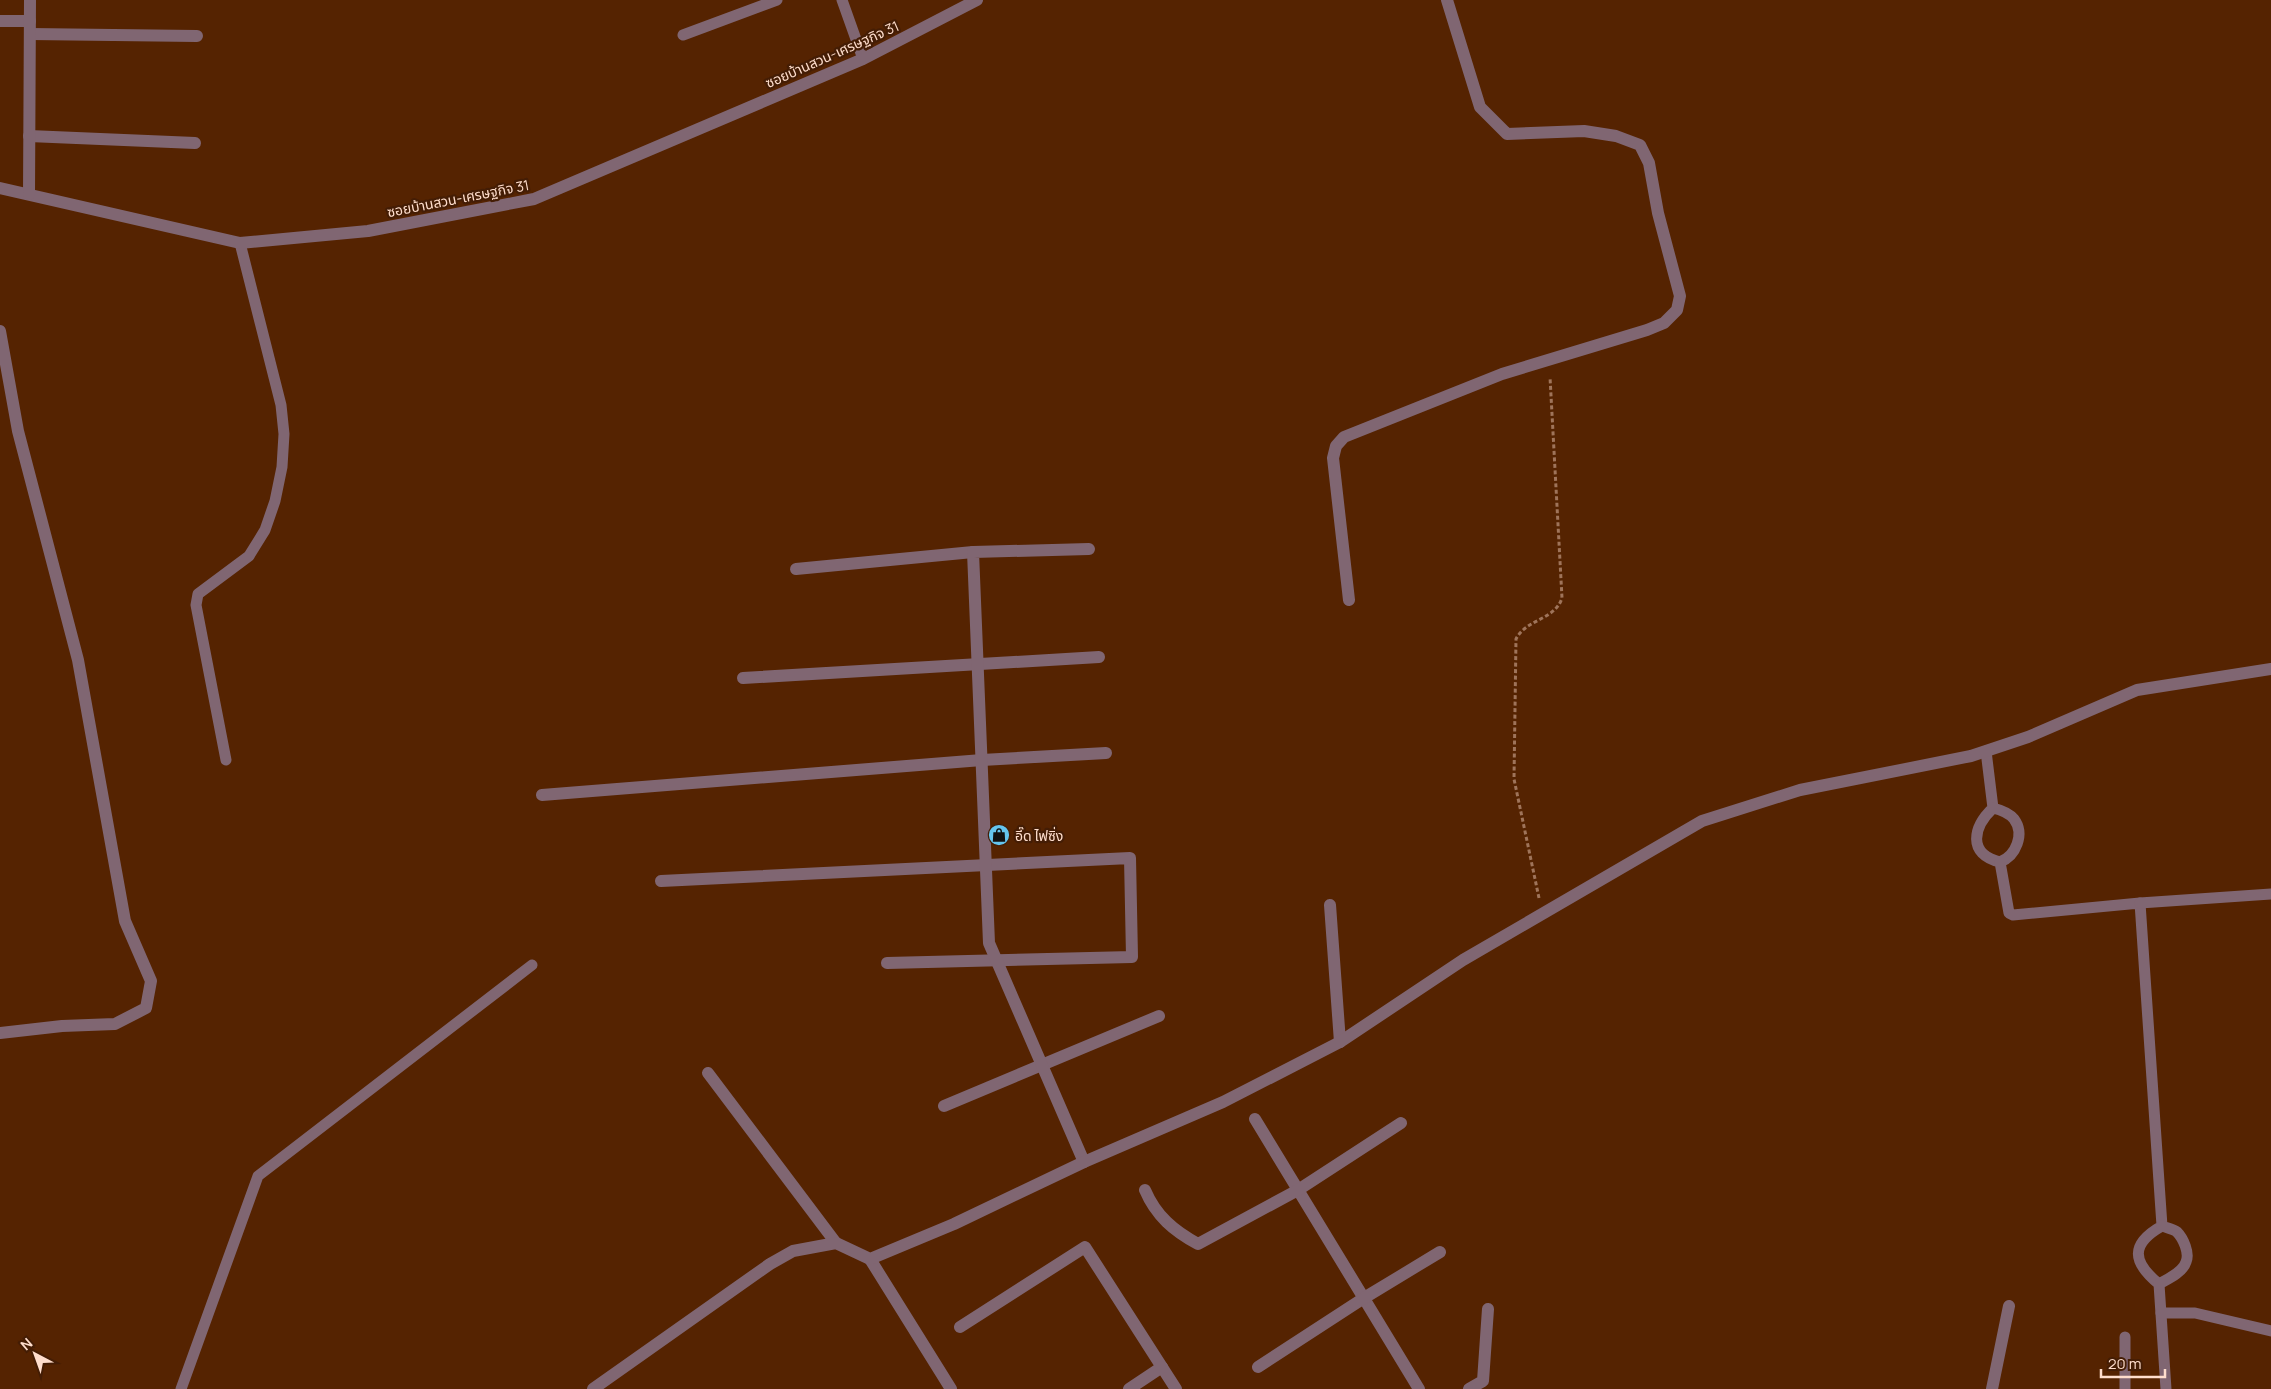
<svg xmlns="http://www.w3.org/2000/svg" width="2271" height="1389" viewBox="0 0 2271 1389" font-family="Manrope,'Noto Sans Thai',sans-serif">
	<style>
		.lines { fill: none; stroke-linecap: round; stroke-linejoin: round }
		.path { stroke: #9f745a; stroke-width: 3; stroke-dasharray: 4 2.5; stroke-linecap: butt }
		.lane { stroke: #806672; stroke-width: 11 }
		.street { stroke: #806672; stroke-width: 12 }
		.labels { text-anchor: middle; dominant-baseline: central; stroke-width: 4.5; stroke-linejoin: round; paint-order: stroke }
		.street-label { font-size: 14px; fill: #ffdecd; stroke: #441d05 }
		.poi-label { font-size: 14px; fill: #ffdecd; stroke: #441d05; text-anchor: start }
	</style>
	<rect width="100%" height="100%" fill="#552301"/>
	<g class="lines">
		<path class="path" d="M 1539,898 L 1514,779 L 1516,639 C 1526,619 1555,620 1562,598 L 1550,377"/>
		<g class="lane">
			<path d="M 842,0 L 863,59"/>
			<path d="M 683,35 L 777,0"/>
			<path d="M 1986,751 L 1993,808 C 1973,827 1967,854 2000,862 L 2009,913 L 2013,915 L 2140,903 L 2162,1226 C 2130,1244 2132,1262 2159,1284 L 2166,1389"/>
			<path d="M 226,760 L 196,605 L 198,594 L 249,556 L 265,530 L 275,501 L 282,467 L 284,434 L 281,405 L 240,243"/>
			<path d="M 1993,808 C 2001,810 2009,813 2014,819 C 2025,834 2016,856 2000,862"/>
			<path d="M 2140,903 L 2271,894"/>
			<path d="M 2159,1284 C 2168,1279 2183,1272 2186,1262 C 2190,1253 2183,1238 2177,1232 C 2173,1229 2167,1228 2162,1226"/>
			<path d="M 2161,1313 L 2195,1313 L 2271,1331"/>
			<path d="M 2125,1337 L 2125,1389"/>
			<path d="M 181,1389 L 258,1176 L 532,965"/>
		</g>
		<g class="street">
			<path d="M 0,21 L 30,21"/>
			<path d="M 30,34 L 197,36"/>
			<path d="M 29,136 L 195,143"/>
			<path d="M 0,188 L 240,243 L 368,231 L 534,199 L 863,59 L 977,0"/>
			<path d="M 29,194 L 30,0"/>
			<path d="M 0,331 L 18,431 L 78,660 L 125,921 L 151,981 L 146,1008 L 115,1024 L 62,1026 L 0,1033"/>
			<path d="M 796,569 L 973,552"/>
			<path d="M 1349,600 L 1333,458 L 1336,446 L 1344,437 L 1502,374 L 1647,330 L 1664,323 L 1677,310 L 1680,296 L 1658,213 L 1649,163 L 1640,145 L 1616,136 L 1584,131 L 1507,134 L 1480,107 L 1447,0"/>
			<path d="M 743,678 L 1099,657"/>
			<path d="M 542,795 L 982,760 L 1106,753"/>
			<path d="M 661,881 L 1130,858 L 1132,957 L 887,963"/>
			<path d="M 1330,905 L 1340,1042"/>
			<path d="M 708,1073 L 836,1243"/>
			<path d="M 944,1106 L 1159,1016"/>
			<path d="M 1255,1119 L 1419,1389"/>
			<path d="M 1084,1162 L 989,943 L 973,552 L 1089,549"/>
			<path d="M 1145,1190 C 1156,1216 1174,1231 1198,1244 L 1298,1190 L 1401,1123"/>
			<path d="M 870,1259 L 951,1389"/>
			<path d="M 960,1327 L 1085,1247 L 1176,1389"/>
			<path d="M 1258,1367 L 1364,1298 L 1440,1252"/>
			<path d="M 593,1389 L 770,1264 L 793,1251 L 836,1243 L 870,1259 L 954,1224 L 1084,1162 L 1223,1102 L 1340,1042 L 1463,960 L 1702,821 L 1800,790 L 1971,756 L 2028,737 L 2137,690 L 2271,669"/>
			<path d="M 1129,1389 L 1162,1367"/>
			<path d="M 1469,1389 L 1483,1381 L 1488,1309"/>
			<path d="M 1992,1389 L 2009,1306"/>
		</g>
	</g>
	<defs>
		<g id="shop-disc" transform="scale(1.125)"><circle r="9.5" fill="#65c5ee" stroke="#441d05"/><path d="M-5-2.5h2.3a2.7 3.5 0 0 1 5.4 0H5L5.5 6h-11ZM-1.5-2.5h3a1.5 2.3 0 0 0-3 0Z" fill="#111"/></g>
	</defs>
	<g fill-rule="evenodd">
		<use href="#shop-disc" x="999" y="835"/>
	</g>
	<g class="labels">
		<g class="street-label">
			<text transform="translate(832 54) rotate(-24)">ซอยบ้านสวน-เศรษฐกิจ 31</text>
			<text transform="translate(458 198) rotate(-11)">ซอยบ้านสวน-เศรษฐกิจ 31</text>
		</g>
		<g class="poi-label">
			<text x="1015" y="835">อี๊ด ไฟซิ่ง</text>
		</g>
	</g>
	<g transform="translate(35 1354) rotate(319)" stroke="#441d05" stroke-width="4" paint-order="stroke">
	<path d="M0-4L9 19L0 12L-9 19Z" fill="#ffdecd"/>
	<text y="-8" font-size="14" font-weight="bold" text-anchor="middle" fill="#ffdecd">N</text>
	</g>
	<path d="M2101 1369v8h64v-8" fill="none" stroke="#ffdecd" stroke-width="2.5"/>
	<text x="2108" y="1369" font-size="15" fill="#ffdecd" stroke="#441d05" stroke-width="4" paint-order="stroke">20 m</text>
</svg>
